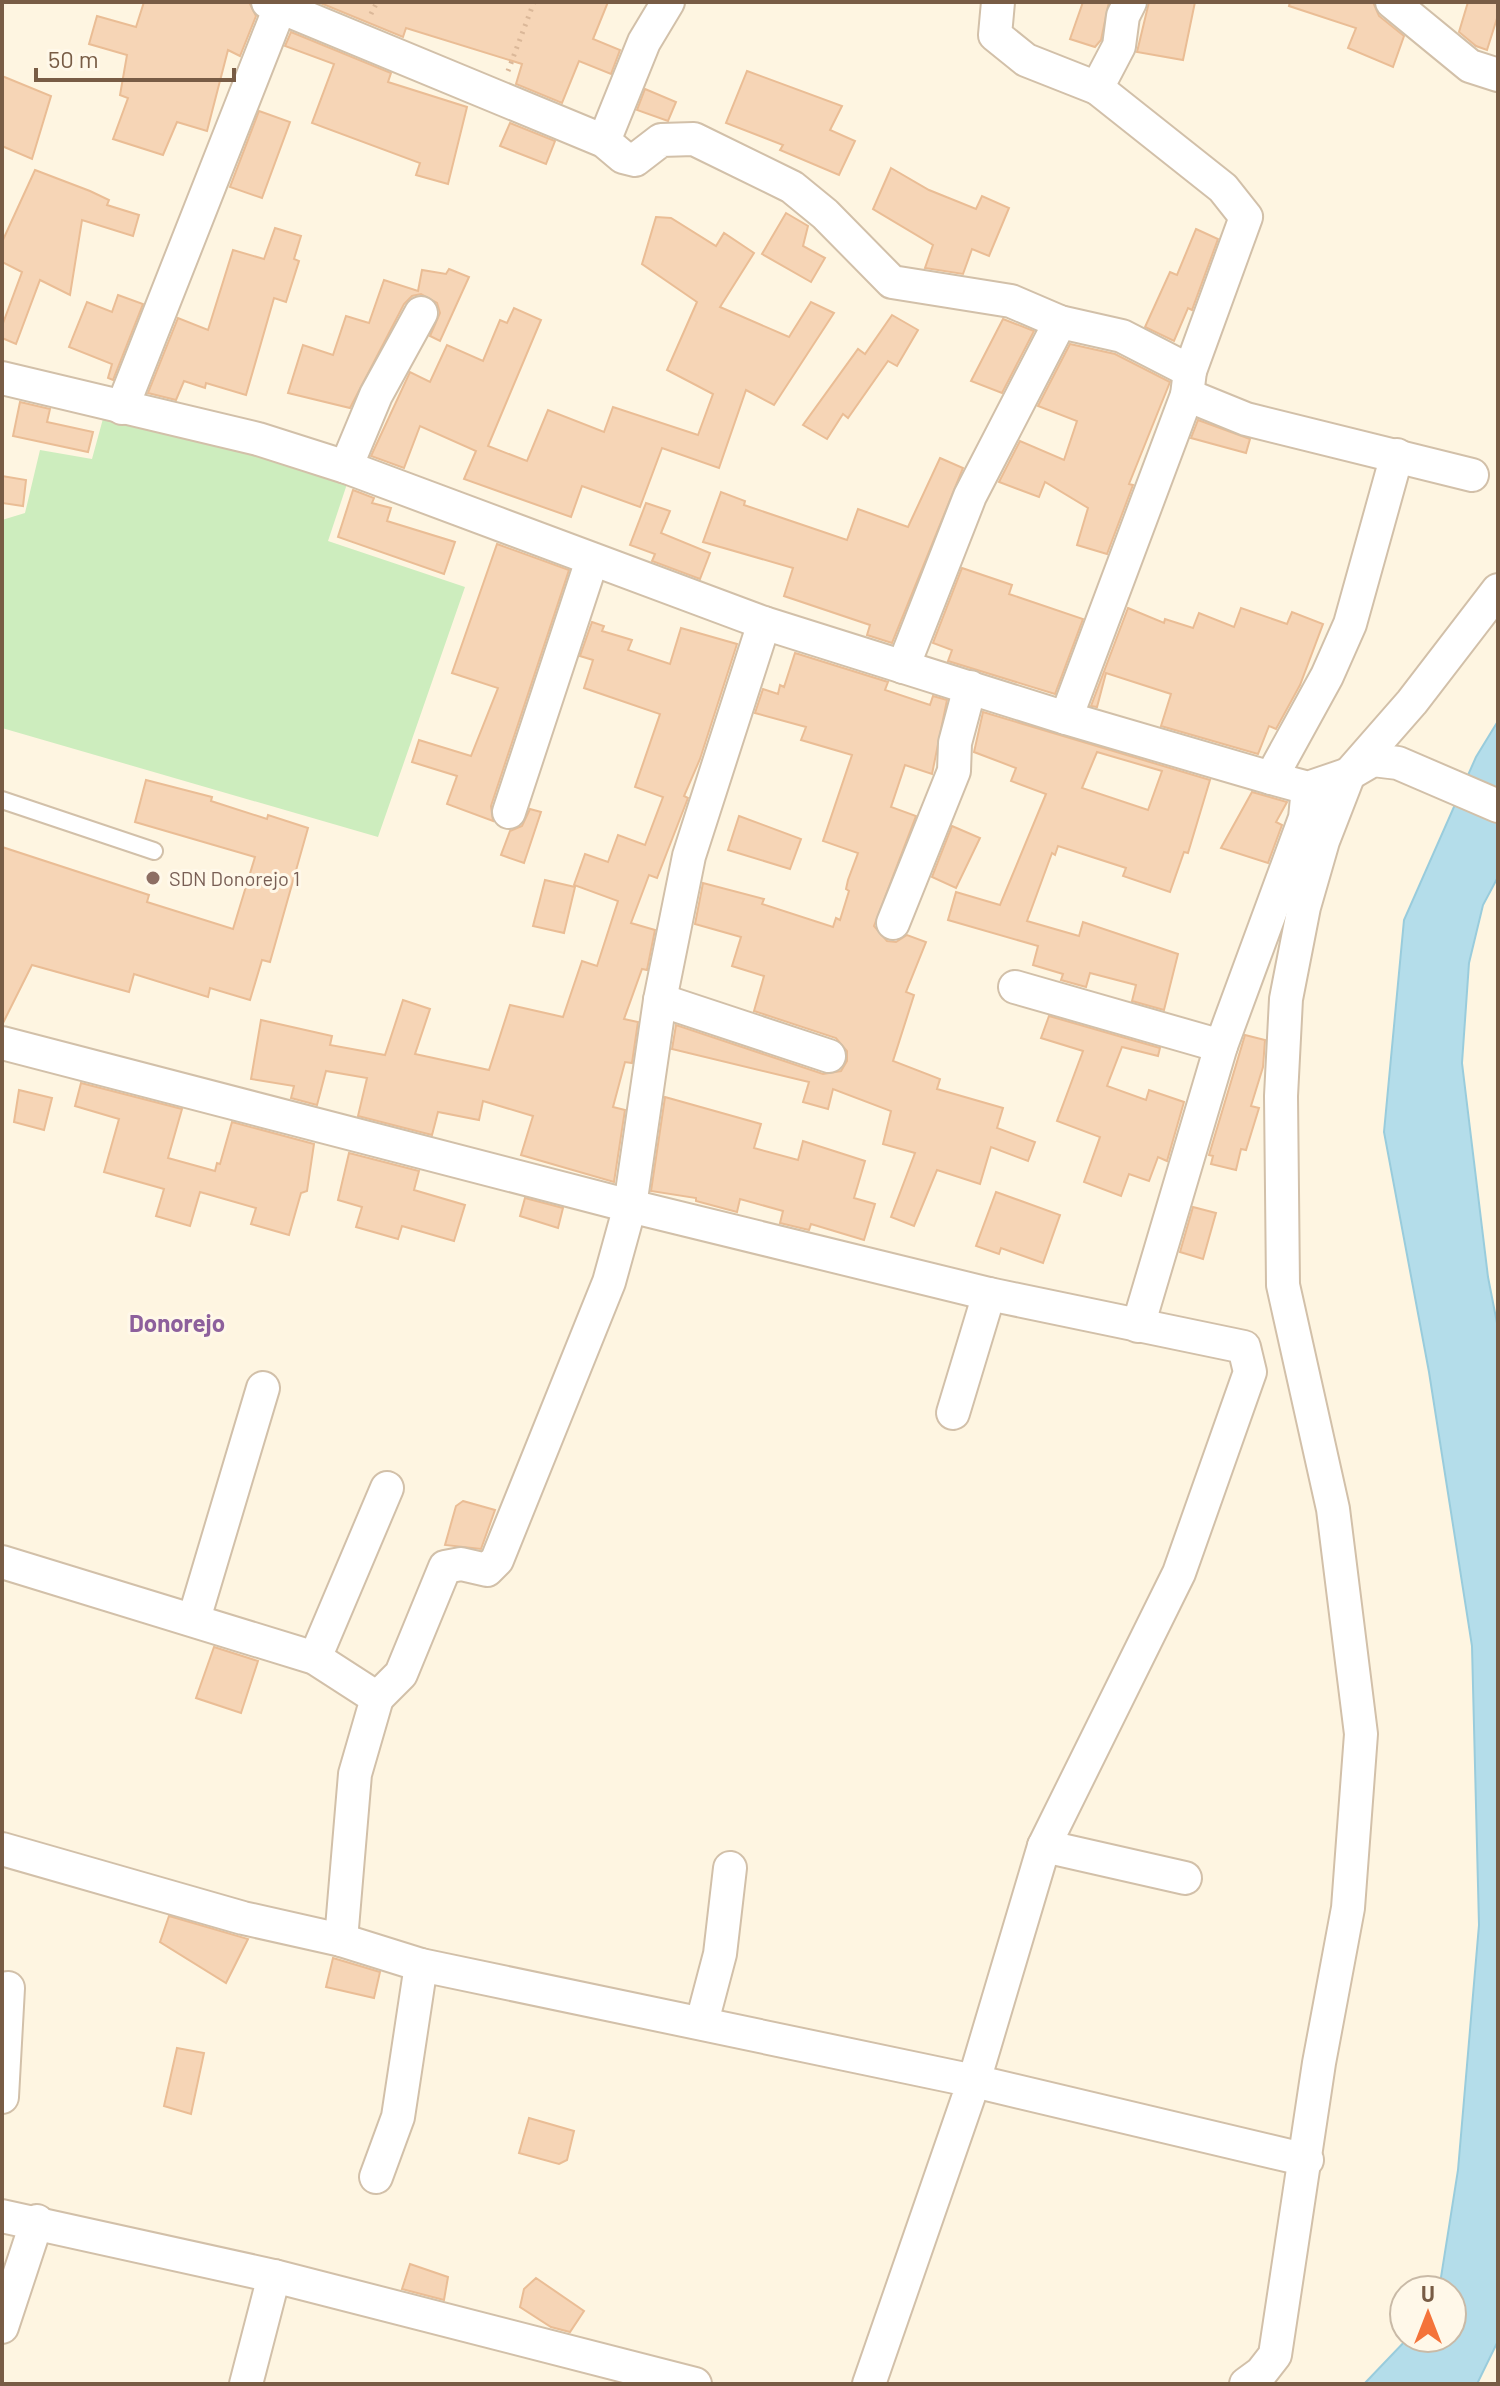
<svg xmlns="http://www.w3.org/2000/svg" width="1500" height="2386" viewBox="0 0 1500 2386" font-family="Barlow,sans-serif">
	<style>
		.green { fill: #cdedbe }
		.water { fill: #b4ddea; stroke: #99ccdc; stroke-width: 2 }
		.building { fill: #f6d5b6; stroke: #eabd95; stroke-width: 2; fill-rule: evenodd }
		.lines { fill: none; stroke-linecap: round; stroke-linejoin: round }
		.service-casing { stroke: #d2c0a9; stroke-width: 20 }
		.minor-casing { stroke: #d2c0a9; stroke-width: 36 }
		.path { stroke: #dbb899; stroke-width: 5; stroke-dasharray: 2 6; stroke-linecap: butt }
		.service { stroke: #fff; stroke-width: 16 }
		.minor { stroke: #fff; stroke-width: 32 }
		.education-dot { fill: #8d6e63; stroke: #fff8e9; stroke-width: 3 }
		.labels { text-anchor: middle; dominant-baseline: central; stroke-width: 6; stroke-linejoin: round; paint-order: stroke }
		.education-label { font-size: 20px; fill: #785e54; stroke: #fff8e9; text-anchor: start }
		.quarter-label { font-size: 24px; font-weight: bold; fill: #8d609c; stroke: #fff8e9 }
	</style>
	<rect width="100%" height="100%" fill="#fef5e1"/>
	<path class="green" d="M 104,415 L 252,449 L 348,481 L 328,541 L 465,587 L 378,837 L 2,728 L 2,520 L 25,513 L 40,450 L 92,459 Z"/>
	<path class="water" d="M 1498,721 L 1498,877 L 1483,905 L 1469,963 L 1462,1063 L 1488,1277 L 1498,1328 L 1498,2341 L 1477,2384 L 1364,2384 L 1408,2338 L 1452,2338 L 1452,2290 L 1439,2290 L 1458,2170 L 1479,1925 L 1472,1646 L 1429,1372 L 1384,1132 L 1404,920 L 1476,757 Z"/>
	<g class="building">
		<path d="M 144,2 L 249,2 L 256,16 L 240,56 L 228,50 L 207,131 L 177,122 L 163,155 L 113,139 L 128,98 L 120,95 L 127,55 L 89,44 L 97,16 L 136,27 Z"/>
		<path d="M 318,2 L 608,2 L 593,39 L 620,50 L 611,74 L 579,61 L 562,103 L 516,84 L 522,64 L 406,28 L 403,37 Z"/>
		<path d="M 1083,2 L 1109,2 L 1101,40 L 1095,47 L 1070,39 Z"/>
		<path d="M 1149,2 L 1195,2 L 1183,60 L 1137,52 Z"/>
		<path d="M 1290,2 L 1373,2 L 1379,16 L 1404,36 L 1393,67 L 1348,48 L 1356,28 L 1289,6 Z"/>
		<path d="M 1468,2 L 1498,2 L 1498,15 L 1487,50 L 1476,46 L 1459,32 Z"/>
		<path d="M 291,32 L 391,73 L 388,82 L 467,107 L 448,184 L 416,175 L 420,163 L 312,123 L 334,64 L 285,46 Z"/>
		<path d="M 747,71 L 842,106 L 830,130 L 855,141 L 839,175 L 780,150 L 783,145 L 726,123 Z"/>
		<path d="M 2,76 L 51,96 L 32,159 L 2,146 Z"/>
		<path d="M 645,89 L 676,102 L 668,121 L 637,110 Z"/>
		<path d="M 259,111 L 290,122 L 262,198 L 230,187 Z"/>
		<path d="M 510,123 L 555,141 L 546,164 L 500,146 Z"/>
		<path d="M 891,168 L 929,190 L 976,209 L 982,196 L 1009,208 L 989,256 L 972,249 L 963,274 L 925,268 L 933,245 L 873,209 Z"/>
		<path d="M 35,170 L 90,191 L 109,200 L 107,205 L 139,215 L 133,236 L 82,220 L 70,295 L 40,280 L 16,344 L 2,338 L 2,326 L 22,272 L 2,262 L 2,242 Z"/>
		<path d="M 786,213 L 808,226 L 803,246 L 825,258 L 811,282 L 762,254 Z"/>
		<path d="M 656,217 L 671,218 L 716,246 L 724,233 L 754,253 L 720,307 L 789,337 L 811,302 L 834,313 L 774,405 L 746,390 L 719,468 L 662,448 L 640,507 L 582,486 L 571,517 L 464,479 L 476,451 L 420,426 L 404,468 L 371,456 L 410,372 L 430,382 L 447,345 L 483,361 L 500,320 L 507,323 L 514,308 L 541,320 L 488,446 L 527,461 L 548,410 L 604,432 L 613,407 L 698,435 L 713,394 L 667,370 L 697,302 L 642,264 Z"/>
		<path d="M 275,228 L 301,236 L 294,259 L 299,261 L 286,302 L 274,298 L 246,395 L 206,383 L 205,388 L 184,381 L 176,400 L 148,393 L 178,318 L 208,330 L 233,250 L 264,259 Z"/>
		<path d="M 1196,229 L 1218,239 L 1192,310 L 1188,308 L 1174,341 L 1145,327 L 1170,272 L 1177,275 Z"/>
		<path d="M 449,269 L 469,277 L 440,341 L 430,336 L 440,313 L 437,303 L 421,294 L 412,296 L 404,304 L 350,408 L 288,393 L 303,345 L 333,355 L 346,316 L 369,323 L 384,280 L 418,291 L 422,270 L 446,274 Z"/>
		<path d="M 118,295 L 143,304 L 113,380 L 108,378 L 112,364 L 69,347 L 87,302 L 112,312 Z"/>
		<path d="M 892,315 L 918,330 L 897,366 L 888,361 L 848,418 L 843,414 L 827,439 L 803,425 L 858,349 L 865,354 Z"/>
		<path d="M 1003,319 L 1034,331 L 1002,393 L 971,381 Z"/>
		<path d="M 1070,344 L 1115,354 L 1170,382 L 1129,484 L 1133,485 L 1107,554 L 1077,545 L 1088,508 L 1045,482 L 1039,497 L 999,482 L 1020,441 L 1064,460 L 1077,421 L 1038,406 Z"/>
		<path d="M 20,402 L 50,409 L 47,422 L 93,432 L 88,452 L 13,436 Z"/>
		<path d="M 1198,420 L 1250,439 L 1246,453 L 1191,438 Z"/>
		<path d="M 940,458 L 963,468 L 892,643 L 867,635 L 870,625 L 784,596 L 793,568 L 703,542 L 721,492 L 745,501 L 744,505 L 847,540 L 858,509 L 908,527 Z"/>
		<path d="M 2,476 L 26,480 L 23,506 L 2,503 Z"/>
		<path d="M 353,490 L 374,498 L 372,503 L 391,508 L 387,521 L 455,542 L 444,574 L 338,537 Z"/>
		<path d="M 646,503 L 670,511 L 661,533 L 710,553 L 700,579 L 652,561 L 655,554 L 630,545 Z"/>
		<path d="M 497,544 L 569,570 L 491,806 L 493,821 L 447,804 L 457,776 L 412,762 L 419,740 L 471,756 L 498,688 L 452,673 Z"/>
		<path d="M 962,568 L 1012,585 L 1009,594 L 1083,619 L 1055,694 L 948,661 L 952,650 L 933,643 Z"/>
		<path d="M 1128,608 L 1164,623 L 1165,619 L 1193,628 L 1199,613 L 1234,627 L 1241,608 L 1287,624 L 1292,612 L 1323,624 L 1300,685 L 1276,729 L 1269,726 L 1258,754 L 1161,726 L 1171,694 L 1106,673 L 1097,707 L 1091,706 Z"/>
		<path d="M 592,622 L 604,626 L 602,631 L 632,640 L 628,650 L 670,664 L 681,628 L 737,644 L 700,759 L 684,796 L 688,798 L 657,878 L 649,875 L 631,923 L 655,930 L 647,970 L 642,969 L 624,1019 L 638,1022 L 632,1063 L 625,1062 L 613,1107 L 625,1110 L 614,1182 L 521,1155 L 533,1116 L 483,1101 L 479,1120 L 438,1112 L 432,1135 L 358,1116 L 367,1078 L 326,1071 L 317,1105 L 291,1098 L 294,1086 L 251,1079 L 261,1020 L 332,1036 L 330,1045 L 385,1055 L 403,1000 L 430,1009 L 415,1054 L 489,1070 L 510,1005 L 563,1017 L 582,961 L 597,966 L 618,901 L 574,885 L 585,854 L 608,862 L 618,835 L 645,845 L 663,797 L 635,787 L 660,714 L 584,688 L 593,660 L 580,656 Z"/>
		<path d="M 795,653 L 888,682 L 885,690 L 930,705 L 933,696 L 947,700 L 932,774 L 905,765 L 891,807 L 916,816 L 874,926 L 887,941 L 896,942 L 907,935 L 926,942 L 906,992 L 914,995 L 893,1061 L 940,1079 L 937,1089 L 1003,1108 L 997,1128 L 1035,1142 L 1028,1161 L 991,1147 L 980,1184 L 937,1170 L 914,1226 L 891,1217 L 915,1153 L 883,1144 L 891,1111 L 833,1089 L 828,1109 L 803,1102 L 809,1082 L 672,1049 L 676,1025 L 823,1074 L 841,1071 L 847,1061 L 847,1051 L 836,1038 L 754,1011 L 764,976 L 732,966 L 741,937 L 695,924 L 703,883 L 764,899 L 762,904 L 833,927 L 836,918 L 840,920 L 849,891 L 846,889 L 848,880 L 858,853 L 823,841 L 852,755 L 801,740 L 806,727 L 755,713 L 763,689 L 778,694 L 780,685 L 784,687 Z"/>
		<path d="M 983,712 L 1210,780 L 1188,853 L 1184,852 L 1170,892 L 1123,876 L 1126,868 L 1058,846 L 1055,855 L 1052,853 L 1027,921 L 1079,936 L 1083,922 L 1178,954 L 1164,1010 L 1132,1001 L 1136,985 L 1090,973 L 1086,987 L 1061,980 L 1063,974 L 1033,965 L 1038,946 L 948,920 L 956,892 L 1000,905 L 1046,794 L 1011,781 L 1016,768 L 974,752 ZM 1097,752 L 1162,771 L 1148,810 L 1082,788 Z"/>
		<path d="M 146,780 L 212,797 L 211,801 L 267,819 L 268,815 L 308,828 L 270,962 L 262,960 L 250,1000 L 210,988 L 208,997 L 134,974 L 129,992 L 32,965 L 2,1025 L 2,847 L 149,895 L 147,902 L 233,929 L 255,857 L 135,822 Z"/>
		<path d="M 1252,792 L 1287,802 L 1276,822 L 1282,825 L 1268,863 L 1221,848 Z"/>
		<path d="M 530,809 L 541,812 L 524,863 L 501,855 L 510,831 L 522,826 Z"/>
		<path d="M 739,816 L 801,839 L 790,869 L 728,850 Z"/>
		<path d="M 952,826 L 980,838 L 956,888 L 932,877 Z"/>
		<path d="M 545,880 L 575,887 L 564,933 L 533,926 Z"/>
		<path d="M 1049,1016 L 1160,1048 L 1158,1056 L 1122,1047 L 1107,1086 L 1146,1100 L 1149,1090 L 1184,1102 L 1167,1161 L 1158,1157 L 1149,1181 L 1129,1174 L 1121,1196 L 1084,1182 L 1100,1137 L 1057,1121 L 1083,1051 L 1041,1038 Z"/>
		<path d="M 1245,1035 L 1265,1040 L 1263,1067 L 1251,1106 L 1259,1108 L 1246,1150 L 1241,1149 L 1236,1170 L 1211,1164 L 1213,1156 L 1209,1155 Z"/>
		<path d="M 81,1083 L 182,1109 L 168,1158 L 215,1171 L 217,1163 L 220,1164 L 232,1122 L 314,1144 L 307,1191 L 301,1193 L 289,1235 L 251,1224 L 256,1208 L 200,1192 L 190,1226 L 156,1216 L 164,1189 L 104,1172 L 119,1119 L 75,1106 Z"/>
		<path d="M 19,1090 L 52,1098 L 44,1130 L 14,1122 Z"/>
		<path d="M 665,1097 L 761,1124 L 754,1148 L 798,1160 L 803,1141 L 865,1161 L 854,1198 L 875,1204 L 864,1240 L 811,1224 L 809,1230 L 780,1223 L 783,1211 L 740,1199 L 737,1212 L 696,1201 L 696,1198 L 651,1191 Z"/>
		<path d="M 349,1153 L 419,1171 L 414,1190 L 465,1205 L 454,1241 L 402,1226 L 398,1239 L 356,1227 L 362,1207 L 338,1200 Z"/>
		<path d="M 996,1192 L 1060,1215 L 1043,1263 L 1001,1248 L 999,1254 L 976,1246 Z"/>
		<path d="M 525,1198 L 563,1208 L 558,1228 L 520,1216 Z"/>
		<path d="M 1193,1207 L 1216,1213 L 1203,1259 L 1180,1252 Z"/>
		<path d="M 463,1501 L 495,1510 L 481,1549 L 445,1545 L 456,1506 Z"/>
		<path d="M 214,1647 L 258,1661 L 241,1713 L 196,1698 Z"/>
		<path d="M 169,1916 L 248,1939 L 226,1983 L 160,1942 Z"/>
		<path d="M 333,1958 L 380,1972 L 374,1998 L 326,1987 Z"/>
		<path d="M 177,2048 L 204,2053 L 191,2114 L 164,2106 Z"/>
		<path d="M 529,2118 L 574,2131 L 567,2160 L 559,2164 L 519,2153 Z"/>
		<path d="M 410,2264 L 448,2277 L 444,2300 L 402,2289 Z"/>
		<path d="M 536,2278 L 584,2311 L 570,2332 L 551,2327 L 520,2307 L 524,2289 Z"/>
	</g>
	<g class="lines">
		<g class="service-casing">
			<path id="service" d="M 2,800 L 154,851"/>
		</g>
		<g class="minor-casing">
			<g id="minor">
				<path d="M 268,2 L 604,141 L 623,157 L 635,160 L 661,140 L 694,139 L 792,187 L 825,214 L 892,282 L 1011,301 L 1060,322 L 1122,336 L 1190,371"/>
				<path d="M 998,2 L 995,35 L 1026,60 L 1097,88"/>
				<path d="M 1392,2 L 1470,66 L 1498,75"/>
				<path d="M 604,141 L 644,42 L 668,2"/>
				<path d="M 2,378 L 258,439 L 346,467 L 764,623 L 1066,718 L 1271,778 L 1308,788 L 1349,774 L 1373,760 L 1398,763 L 1498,806"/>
				<path d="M 1187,395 L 1246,419 L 1472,475"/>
				<path d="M 122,408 L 282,2"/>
				<path d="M 346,467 L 376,395 L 421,313"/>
				<path d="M 903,667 L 970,496 L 1060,322"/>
				<path d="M 1066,718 L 1187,395 L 1190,371 L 1246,217 L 1223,188 L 1097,88 L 1119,46 L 1123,16 L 1130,2"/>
				<path d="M 1271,778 L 1327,676 L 1350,624 L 1397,455"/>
				<path d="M 509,812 L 592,560"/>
				<path d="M 893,923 L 954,771 L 955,743 L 970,687"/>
				<path d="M 1015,987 L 1221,1046"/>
				<path d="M 660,1000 L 829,1056"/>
				<path d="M 2,1043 L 630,1206 L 989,1294 L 1244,1347 L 1250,1372 L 1179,1573 L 1044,1846 L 974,2081 L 1307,2160"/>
				<path d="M 1138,1326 L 1221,1046 L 1305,818 L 1308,788"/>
				<path d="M 953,1413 L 989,1294"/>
				<path d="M 2,1562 L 315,1658 L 377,1698 L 355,1774 L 341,1940"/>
				<path d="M 194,1619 L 263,1388"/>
				<path d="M 315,1658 L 387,1488"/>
				<path d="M 377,1698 L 401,1674 L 445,1567 L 461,1564 L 487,1570 L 497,1560 L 609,1282 L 630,1206 L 660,1000 L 689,856 L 764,623"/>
				<path d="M 1044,1846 L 1185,1878"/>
				<path d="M 2,1849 L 243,1918 L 341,1940 L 421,1965 L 974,2081 L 869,2384"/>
				<path d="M 702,2022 L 720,1954 L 730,1868"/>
				<path d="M 2,2097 L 8,1988"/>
				<path d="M 376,2177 L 398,2117 L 421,1965"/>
				<path d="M 2,2216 L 274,2276 L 695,2384"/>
				<path d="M 2,2327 L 37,2221"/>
				<path d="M 246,2384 L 274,2276"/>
				<path d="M 1246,2384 L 1261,2373 L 1275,2355 L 1319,2063 L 1348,1908 L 1361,1734 L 1333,1509 L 1283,1285 L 1281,1096 L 1286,999 L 1304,907 L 1323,841 L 1349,774 L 1412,702 L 1498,590"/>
			</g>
		</g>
		<g class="path">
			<path d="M 371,14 L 377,2"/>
			<path d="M 508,71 L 534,2"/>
		</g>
		<use href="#service" class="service"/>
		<use href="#minor" class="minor"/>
	</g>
	<circle class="education-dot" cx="153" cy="878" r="8"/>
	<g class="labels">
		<g class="education-label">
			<text x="169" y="878">SDN Donorejo 1</text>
		</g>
		<g class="quarter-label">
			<text x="177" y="1322">Donorejo</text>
		</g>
	</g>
	<rect width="1500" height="2386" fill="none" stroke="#785c45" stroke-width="8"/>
	<g transform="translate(1428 2314)"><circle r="38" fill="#fff8e9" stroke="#c9baa7" stroke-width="2"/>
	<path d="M0-6L14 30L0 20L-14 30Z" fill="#f4733a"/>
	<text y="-12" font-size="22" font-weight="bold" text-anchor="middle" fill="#785c45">U</text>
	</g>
	<path d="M36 68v12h198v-12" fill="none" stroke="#785c45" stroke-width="4"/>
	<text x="48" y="68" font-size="24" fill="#785c45" stroke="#fff8e9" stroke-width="6" paint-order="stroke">50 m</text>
</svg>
